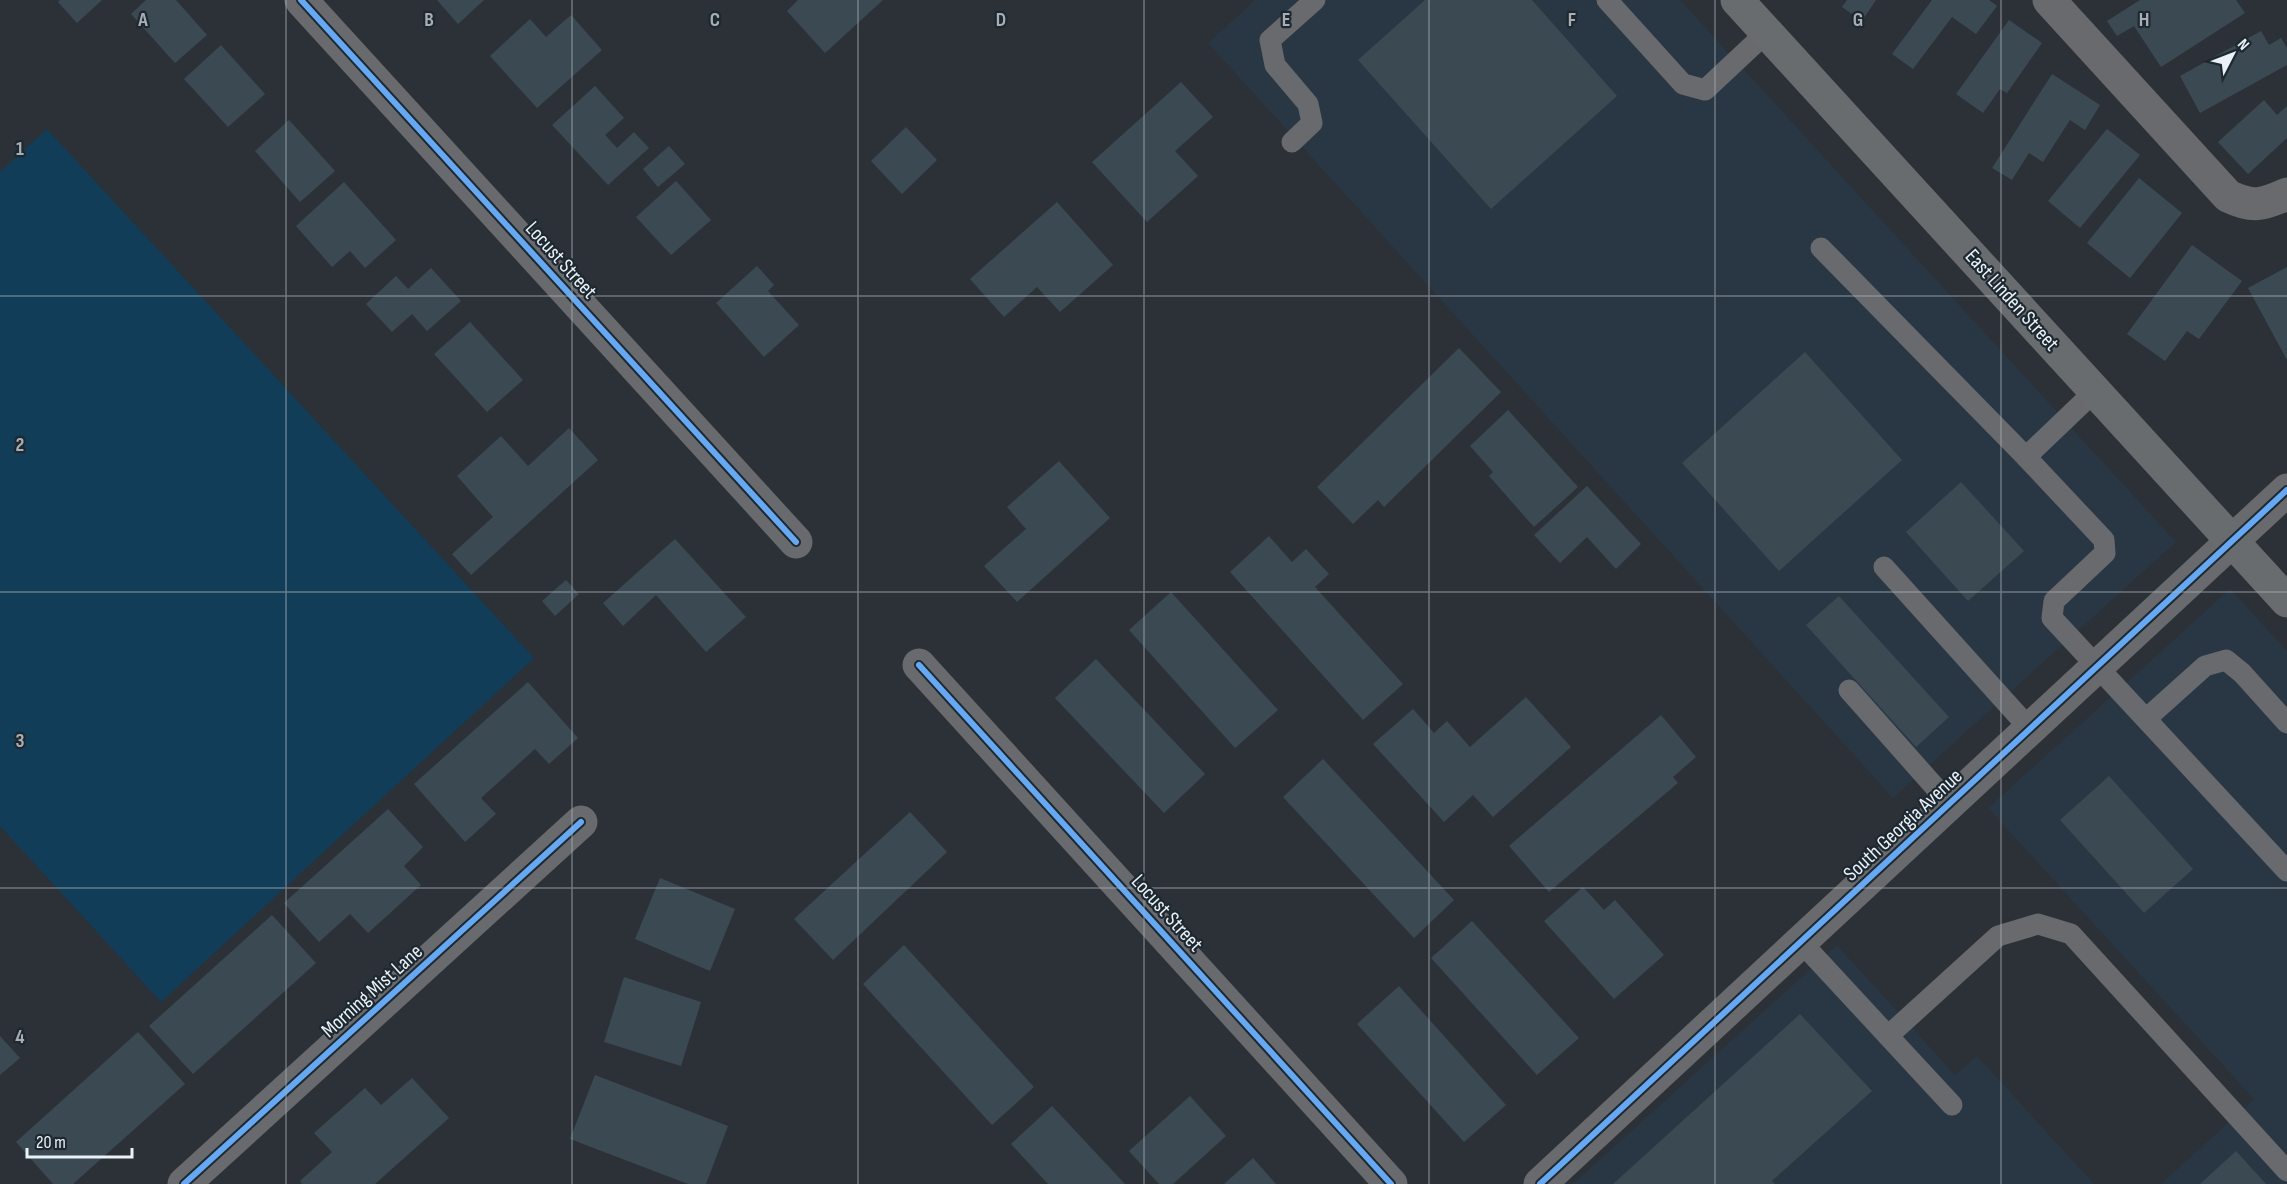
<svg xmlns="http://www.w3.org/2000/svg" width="2287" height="1184" viewBox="0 0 2287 1184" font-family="'Sofia Sans Condensed',sans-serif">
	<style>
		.built { fill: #283743 }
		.green { fill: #113d58 }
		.building { fill: #3b4953 }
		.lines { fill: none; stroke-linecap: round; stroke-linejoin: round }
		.service { stroke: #686a6d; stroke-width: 21 }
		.minor { stroke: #686a6d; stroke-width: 33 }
		.secondary { stroke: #696c6f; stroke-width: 33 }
		.cycleway-casing { stroke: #1d2831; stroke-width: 10 }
		.cycleway { stroke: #66a8f1; stroke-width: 6 }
		.grid { fill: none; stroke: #a8aeb4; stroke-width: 1.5; stroke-opacity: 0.55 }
		.labels { text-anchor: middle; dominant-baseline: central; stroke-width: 4.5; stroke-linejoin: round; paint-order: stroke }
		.street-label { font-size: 21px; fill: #eaf1f7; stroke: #1d2831 }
		.grid-label { font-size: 20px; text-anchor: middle; font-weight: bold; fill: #a8aeb4; stroke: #1d2831; stroke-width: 4.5; stroke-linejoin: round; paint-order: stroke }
	</style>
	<rect width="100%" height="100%" fill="#2c3137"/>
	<g class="built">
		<path d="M 1255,0 L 1680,0 L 2176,542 L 1893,798 L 1208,43 Z"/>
		<path d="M 2230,589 L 2287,651 L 2287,1184 L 2161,1184 L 2254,1099 L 1988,808 Z"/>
		<path d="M 1837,945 L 1955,1075 L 1977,1056 L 2094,1184 L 1573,1184 Z"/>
	</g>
	<path class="green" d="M 47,129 L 534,658 L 161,1002 L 0,826 L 0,172 Z"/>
	<g class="building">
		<path d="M 60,0 L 102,0 L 77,23 L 58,2 Z"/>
		<path d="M 146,0 L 176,0 L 207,35 L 175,63 L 131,14 Z"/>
		<path d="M 437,0 L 484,0 L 458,24 Z"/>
		<path d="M 798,0 L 883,0 L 825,53 L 787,11 Z"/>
		<path d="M 1425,0 L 1532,0 L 1617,96 L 1491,209 L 1358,60 Z"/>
		<path d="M 1847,0 L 1876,0 L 1862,21 L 1842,7 Z"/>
		<path d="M 1932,0 L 1989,0 L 1997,6 L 1976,34 L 1952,17 L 1913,69 L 1892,54 Z"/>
		<path d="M 2140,0 L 2236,0 L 2245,13 L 2161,67 L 2134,26 L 2117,36 L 2107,21 Z"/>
		<path d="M 571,15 L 602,50 L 537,108 L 490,56 L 530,19 L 546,37 Z"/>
		<path d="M 2009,20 L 2042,43 L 2007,93 L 2000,89 L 1983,113 L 1956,94 Z"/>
		<path d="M 2261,31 L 2269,45 L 2281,38 L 2287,48 L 2287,65 L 2200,113 L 2180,76 Z"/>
		<path d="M 221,45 L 265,94 L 228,127 L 184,79 Z"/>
		<path d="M 2052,74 L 2100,105 L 2085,130 L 2070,120 L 2043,162 L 2029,153 L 2012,180 L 1992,168 Z"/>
		<path d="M 1181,82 L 1213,117 L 1175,151 L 1198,176 L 1147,222 L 1092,162 Z"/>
		<path d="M 595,86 L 624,118 L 605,135 L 617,148 L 634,132 L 649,148 L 608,185 L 552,125 Z"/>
		<path d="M 2264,100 L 2277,115 L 2287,106 L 2287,138 L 2248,174 L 2218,142 Z"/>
		<path d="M 289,120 L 335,171 L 300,202 L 255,151 Z"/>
		<path d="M 906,127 L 937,160 L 902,194 L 871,161 Z"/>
		<path d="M 2107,129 L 2140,155 L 2080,228 L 2048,201 Z"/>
		<path d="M 669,146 L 685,164 L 658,187 L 643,169 Z"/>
		<path d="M 2139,178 L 2182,213 L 2130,278 L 2087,243 Z"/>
		<path d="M 676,181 L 711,220 L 671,255 L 636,217 Z"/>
		<path d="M 344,182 L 396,240 L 365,268 L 350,251 L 332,267 L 296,226 Z"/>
		<path d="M 1057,202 L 1113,265 L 1060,312 L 1037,287 L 1004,317 L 970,279 Z"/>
		<path d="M 2192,245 L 2242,281 L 2199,339 L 2187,331 L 2165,361 L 2127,334 Z"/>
		<path d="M 757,266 L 774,285 L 768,291 L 799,325 L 764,357 L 716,303 Z"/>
		<path d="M 2287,267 L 2287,360 L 2248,288 Z"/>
		<path d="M 431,268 L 461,301 L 427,331 L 412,314 L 392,332 L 366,304 L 396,276 L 408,289 Z"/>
		<path d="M 470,322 L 523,380 L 487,412 L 434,354 Z"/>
		<path d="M 1459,348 L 1501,392 L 1384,507 L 1378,500 L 1353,524 L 1317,487 Z"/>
		<path d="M 1805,352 L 1902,460 L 1779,571 L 1682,463 Z"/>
		<path d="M 1508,410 L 1578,487 L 1534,527 L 1489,476 L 1493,472 L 1470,446 Z"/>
		<path d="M 569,428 L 598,460 L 471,575 L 452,554 L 493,517 L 457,476 L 501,436 L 528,466 Z"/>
		<path d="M 1059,461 L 1110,518 L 1017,602 L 984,566 L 1026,529 L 1007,507 Z"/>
		<path d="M 1961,482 L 2024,551 L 1968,601 L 1906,532 Z"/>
		<path d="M 1587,486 L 1641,544 L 1616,569 L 1587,537 L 1560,563 L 1534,535 Z"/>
		<path d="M 1269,536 L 1292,562 L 1306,549 L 1329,574 L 1315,587 L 1403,684 L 1363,720 L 1230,572 Z"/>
		<path d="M 675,539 L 746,617 L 706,652 L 656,595 L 623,626 L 603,603 Z"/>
		<path d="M 566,580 L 579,594 L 555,616 L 542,601 Z"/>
		<path d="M 1171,592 L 1278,710 L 1235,748 L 1129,630 Z"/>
		<path d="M 1839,596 L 1949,717 L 1916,747 L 1806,625 Z"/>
		<path d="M 1096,659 L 1205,774 L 1164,813 L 1055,698 Z"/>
		<path d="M 528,682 L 578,738 L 549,764 L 535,749 L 481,798 L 496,814 L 465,842 L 414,784 Z"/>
		<path d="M 1526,697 L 1571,747 L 1493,817 L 1473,795 L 1444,822 L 1373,744 L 1413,709 L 1434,733 L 1447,721 L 1470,747 Z"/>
		<path d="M 1661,715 L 1696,757 L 1673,777 L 1678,783 L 1549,892 L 1509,846 Z"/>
		<path d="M 1323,759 L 1454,900 L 1414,938 L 1283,797 Z"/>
		<path d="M 2109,776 L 2193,869 L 2144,913 L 2060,820 Z"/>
		<path d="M 388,809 L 423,847 L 404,866 L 421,885 L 368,933 L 350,914 L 319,942 L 284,903 Z"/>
		<path d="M 910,812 L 947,852 L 833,960 L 794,919 Z"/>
		<path d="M 660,878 L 735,909 L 710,971 L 635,939 Z"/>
		<path d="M 1583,887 L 1604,910 L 1615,900 L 1664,955 L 1614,999 L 1544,921 Z"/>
		<path d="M 272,915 L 316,963 L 193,1074 L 149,1026 Z"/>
		<path d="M 1472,921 L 1579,1038 L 1537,1075 L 1431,958 Z"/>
		<path d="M 904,945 L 1034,1087 L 992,1125 L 863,984 Z"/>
		<path d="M 624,977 L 701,1002 L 681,1066 L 604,1042 Z"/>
		<path d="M 1399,986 L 1506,1105 L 1464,1142 L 1357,1024 Z"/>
		<path d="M 1800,1014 L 1872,1091 L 1772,1181 L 1775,1184 L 1613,1184 Z"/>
		<path d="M 138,1032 L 185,1084 L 73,1184 L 53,1184 L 16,1142 Z"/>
		<path d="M 0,1036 L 20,1058 L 0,1075 Z"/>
		<path d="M 595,1075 L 728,1126 L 706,1184 L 688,1184 L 570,1139 Z"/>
		<path d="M 412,1078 L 449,1118 L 375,1184 L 302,1184 L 300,1181 L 332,1152 L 314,1133 L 365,1088 L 381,1105 Z"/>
		<path d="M 1190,1096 L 1226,1136 L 1173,1184 L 1159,1184 L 1129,1151 Z"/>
		<path d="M 1052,1106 L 1125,1184 L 1048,1184 L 1011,1144 Z"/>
		<path d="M 2236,1151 L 2266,1184 L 2200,1184 Z"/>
		<path d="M 1253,1158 L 1276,1184 L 1224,1184 Z"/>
	</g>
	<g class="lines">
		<g class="service">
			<path d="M 1607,0 L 1683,84 L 1705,90 L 1767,32"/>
			<path d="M 1292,142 L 1312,123 L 1308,104 L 1275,65 L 1270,40 L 1315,0"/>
			<path d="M 1821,248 L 2026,457 L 2095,391"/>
			<path d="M 2026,457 L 2104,540 L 2105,553 L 2054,601 L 2052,618 L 2287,871"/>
			<path d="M 1884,567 L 2030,729"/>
			<path d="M 1849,690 L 1950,804"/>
			<path d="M 2147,718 L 2205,666 L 2226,660 L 2242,673 L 2287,723"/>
			<path d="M 1801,942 L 1952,1105"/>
			<path d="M 1888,1036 L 1998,936 L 2038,924 L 2071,934 L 2287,1171"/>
		</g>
		<g class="minor">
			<path d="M 301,0 L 796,542"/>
			<path d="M 2049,0 L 2228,196 C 2253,208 2262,205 2287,194"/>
			<path d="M 919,665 L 1391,1184"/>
			<path d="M 184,1184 L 581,822"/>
			<path d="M 1540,1184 L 2287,490"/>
		</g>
		<path class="secondary" d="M 1737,0 L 2287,601"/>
		<g class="cycleway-casing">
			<g id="cycleway">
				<path d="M 301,0 L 796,542"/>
				<path d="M 919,665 L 1391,1184"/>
				<path d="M 184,1184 L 581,822"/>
				<path d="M 1540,1184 L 2287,490"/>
			</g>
		</g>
		<use href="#cycleway" class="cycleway"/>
	</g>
	<path class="grid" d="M 286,0 L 286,1184M 572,0 L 572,1184M 858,0 L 858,1184M 1144,0 L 1144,1184M 1429,0 L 1429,1184M 1715,0 L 1715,1184M 2001,0 L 2001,1184M 0,296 L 2287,296M 0,592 L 2287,592M 0,888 L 2287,888"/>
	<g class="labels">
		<g class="street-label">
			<text transform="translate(561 260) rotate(48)">Locust Street</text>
			<text transform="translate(2012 300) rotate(48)">East Linden Street</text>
			<text transform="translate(1903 825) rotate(-43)">South Georgia Avenue</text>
			<text transform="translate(1167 913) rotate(48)">Locust Street</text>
			<text transform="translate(372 991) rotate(-42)">Morning Mist Lane</text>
		</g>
	</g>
	<g class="grid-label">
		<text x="143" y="26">A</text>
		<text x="429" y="26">B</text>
		<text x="715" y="26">C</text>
		<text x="1001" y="26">D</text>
		<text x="1286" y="26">E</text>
		<text x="1572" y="26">F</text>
		<text x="1858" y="26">G</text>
		<text x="2144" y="26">H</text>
		<text x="20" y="155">1</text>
		<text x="20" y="451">2</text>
		<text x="20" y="747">3</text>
		<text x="20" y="1043">4</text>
	</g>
	<g transform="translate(2233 54) rotate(48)" stroke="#1d2831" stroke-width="4.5" paint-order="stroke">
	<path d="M0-4.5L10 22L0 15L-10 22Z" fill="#eaf1f7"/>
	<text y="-9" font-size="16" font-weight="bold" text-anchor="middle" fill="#eaf1f7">N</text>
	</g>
	<path d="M27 1148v9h105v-9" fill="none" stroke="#eaf1f7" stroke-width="3"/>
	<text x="36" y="1148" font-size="18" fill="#eaf1f7" stroke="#1d2831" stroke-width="4.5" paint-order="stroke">20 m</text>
</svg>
